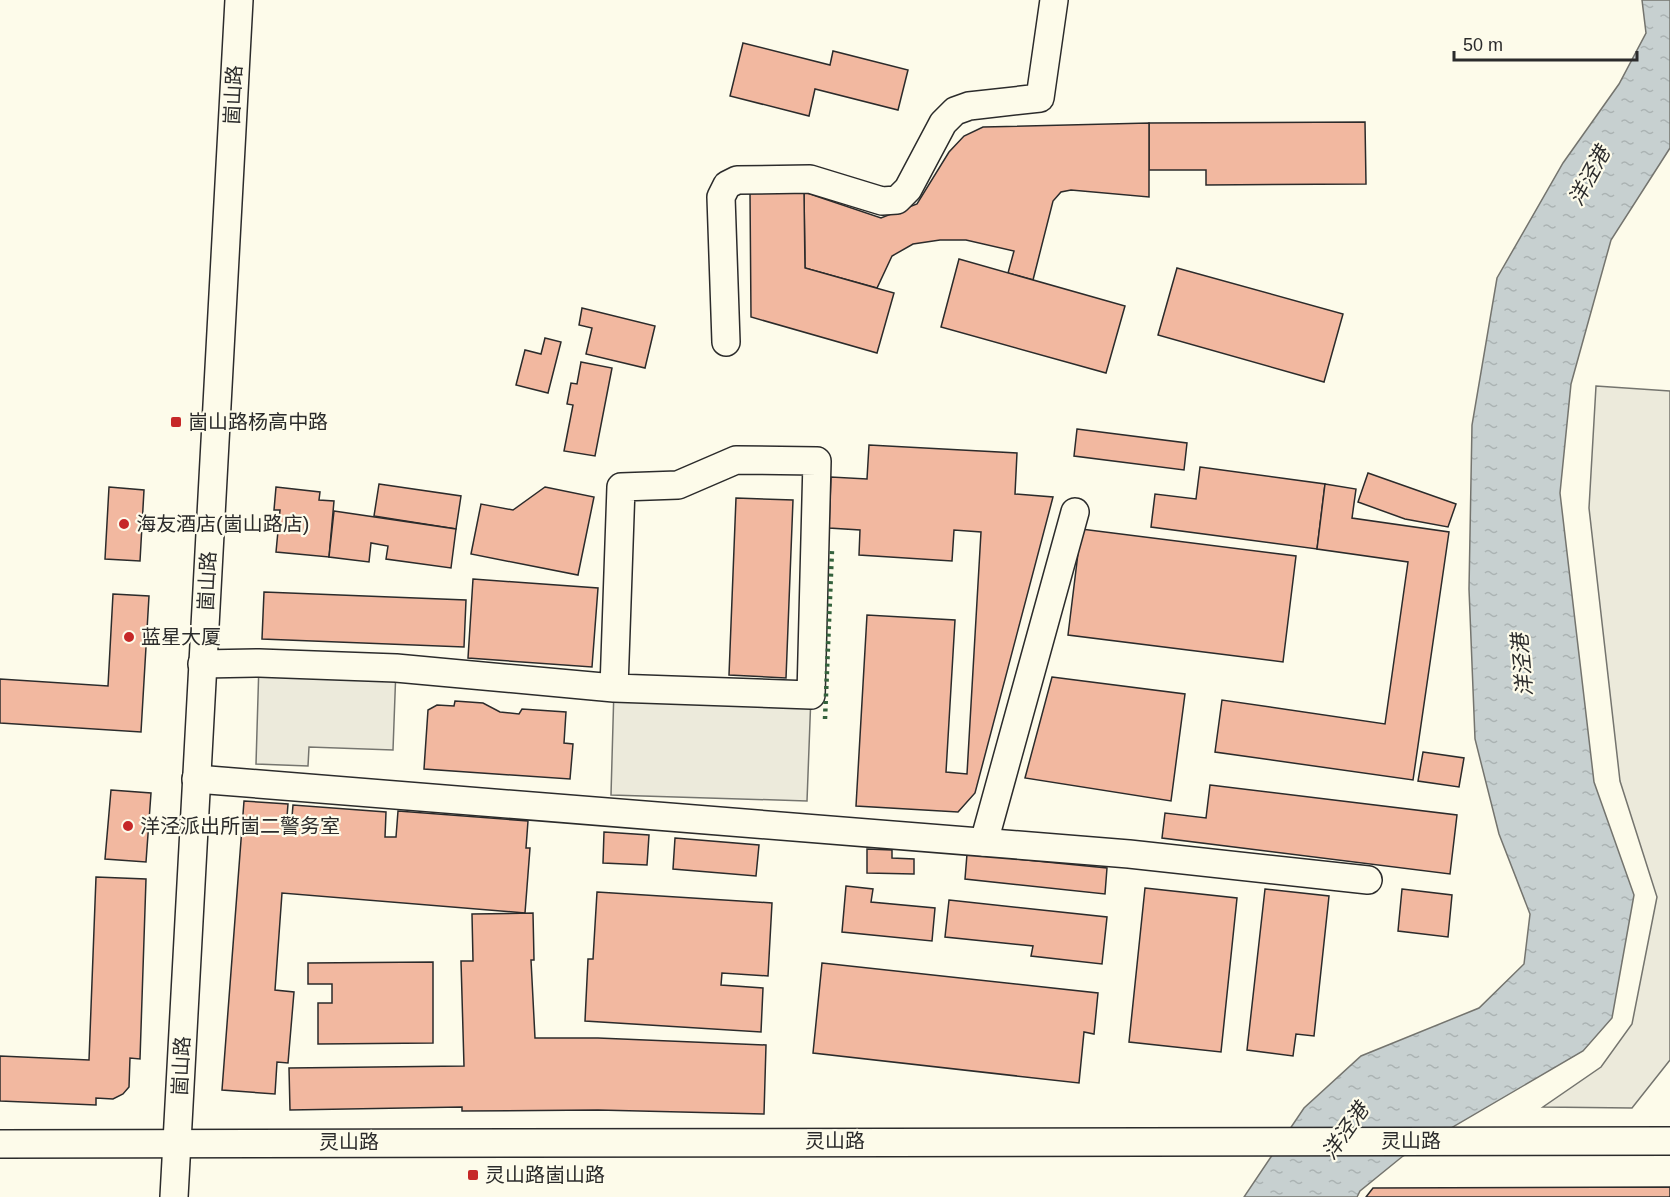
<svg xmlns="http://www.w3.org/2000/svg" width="1670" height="1197" viewBox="0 0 1670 1197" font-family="Arial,'Noto Sans SC',sans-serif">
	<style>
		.parking { fill: #eceadb; stroke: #74746e; stroke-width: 1.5 }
		.water { fill: url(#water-ripples); stroke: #74746e; stroke-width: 1.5 }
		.building { fill: #f2b8a0; stroke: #2b2b2b; stroke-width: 1.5 }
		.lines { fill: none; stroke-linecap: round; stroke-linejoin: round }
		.minor-casing { stroke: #2b2b2b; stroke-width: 30 }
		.minor { stroke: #fdfbea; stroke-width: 27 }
		.hedge { stroke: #34623c; stroke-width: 4.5; stroke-dasharray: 3 4.5; stroke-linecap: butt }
		.poi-dot { fill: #c62828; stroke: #fdfbea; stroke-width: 2 }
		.labels { text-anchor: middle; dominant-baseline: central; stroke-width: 4.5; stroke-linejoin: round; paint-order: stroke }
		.street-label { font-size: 20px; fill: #2b2b2b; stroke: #fdfbea }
		.poi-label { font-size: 20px; fill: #2b2b2b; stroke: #fdfbea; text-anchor: start }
		.water-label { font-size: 21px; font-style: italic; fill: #2b2b2b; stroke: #fdfbea }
	</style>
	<defs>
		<pattern id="water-ripples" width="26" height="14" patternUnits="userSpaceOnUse" patternTransform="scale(1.5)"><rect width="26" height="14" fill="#c7d0d0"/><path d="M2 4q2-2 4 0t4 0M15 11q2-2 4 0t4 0" fill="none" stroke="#abb3b3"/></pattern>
	</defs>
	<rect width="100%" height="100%" fill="#fdfbea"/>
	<g class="parking">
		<path d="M 1596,386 L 1670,391 L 1670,1060 L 1632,1108 L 1543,1107 L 1601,1067 L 1632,1024 L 1657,897 L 1620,781 L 1589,508 Z"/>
		<path d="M 259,663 L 396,668 L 393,750 L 309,747 L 308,766 L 256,764 Z"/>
		<path d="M 614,688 L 811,695 L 807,801 L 611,795 Z"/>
	</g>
	<path class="water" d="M 1642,0 L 1670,0 L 1670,148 L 1611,240 L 1571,384 L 1560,493 L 1594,782 L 1634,895 L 1612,1018 L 1583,1051 L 1403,1156 L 1360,1191 L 1357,1197 L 1244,1197 L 1304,1108 L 1361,1056 L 1479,1008 L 1524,964 L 1530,914 L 1499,834 L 1475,739 L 1469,589 L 1472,425 L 1497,278 L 1563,163 L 1619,84 L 1646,33 Z"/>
	<g class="building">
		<path d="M 743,43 L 830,65 L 833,51 L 908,70 L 898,110 L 815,89 L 809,116 L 730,96 Z"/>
		<path d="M 1365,122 L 1366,184 L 1206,185 L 1206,170 L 1149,170 L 1149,123 Z"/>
		<path d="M 1149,123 L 1149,197 L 1071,190 L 1061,192 L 1053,201 L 1033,280 L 1008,273 L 1014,251 L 966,240 L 940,240 L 913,244 L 892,256 L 877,288 L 805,268 L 804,192 L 881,218 L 917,204 L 949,152 L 964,136 L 983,127 Z"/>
		<path d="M 804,192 L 805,268 L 894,293 L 877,353 L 751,317 L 750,193 Z"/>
		<path d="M 959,259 L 1125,306 L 1106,373 L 941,327 Z"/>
		<path d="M 1177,268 L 1343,314 L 1324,382 L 1158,335 Z"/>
		<path d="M 582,308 L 655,326 L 645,368 L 586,354 L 592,328 L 579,325 Z"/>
		<path d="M 545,338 L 561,342 L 548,393 L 516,385 L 525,350 L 541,354 Z"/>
		<path d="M 581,362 L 612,368 L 595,456 L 564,451 L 573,405 L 567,404 L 571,383 L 577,384 Z"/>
		<path d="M 1077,429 L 1187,443 L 1184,470 L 1074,456 Z"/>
		<path d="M 869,445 L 1017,453 L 1015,494 L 1053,497 L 975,793 L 958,812 L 856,806 L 867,615 L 955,620 L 946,772 L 967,774 L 981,532 L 954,530 L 952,561 L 859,555 L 860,530 L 829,528 L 831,477 L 867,479 Z"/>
		<path d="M 1200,467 L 1325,484 L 1317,549 L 1151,527 L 1155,494 L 1196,499 Z"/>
		<path d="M 1368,473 L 1456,504 L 1448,527 L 1405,519 L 1358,502 Z"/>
		<path d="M 379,484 L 461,496 L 456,529 L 374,516 Z"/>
		<path d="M 1325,484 L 1356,489 L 1352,518 L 1449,532 L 1413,780 L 1215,752 L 1222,700 L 1385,724 L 1408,562 L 1317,549 Z"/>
		<path d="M 109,487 L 144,490 L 140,561 L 105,559 Z"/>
		<path d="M 276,487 L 320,492 L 319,500 L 334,501 L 329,557 L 276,552 L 280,510 L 274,510 Z"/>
		<path d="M 545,487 L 594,497 L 578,575 L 471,554 L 481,504 L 513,510 Z"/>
		<path d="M 736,498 L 793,500 L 786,678 L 729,675 Z"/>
		<path d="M 334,511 L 456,529 L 451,568 L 386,559 L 388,546 L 371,543 L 369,562 L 329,557 Z"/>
		<path d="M 1081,529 L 1296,556 L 1283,662 L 1068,635 Z"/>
		<path d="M 473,579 L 598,588 L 592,667 L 468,658 Z"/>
		<path d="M 264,592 L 466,600 L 464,647 L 262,639 Z"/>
		<path d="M 113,594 L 149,596 L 141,732 L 0,723 L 0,679 L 108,686 Z"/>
		<path d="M 1052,677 L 1185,694 L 1171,801 L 1025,778 Z"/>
		<path d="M 455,701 L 483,703 L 500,712 L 519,714 L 522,709 L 566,712 L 564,743 L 573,744 L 570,779 L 424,769 L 428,710 L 437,705 L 454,706 Z"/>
		<path d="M 1423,752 L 1464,758 L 1459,787 L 1418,781 Z"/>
		<path d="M 1210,785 L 1457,815 L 1450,874 L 1162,838 L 1165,813 L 1206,818 Z"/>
		<path d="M 111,790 L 151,793 L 146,862 L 105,859 Z"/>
		<path d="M 244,801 L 288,804 L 286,829 L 291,829 L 293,805 L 386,812 L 385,837 L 396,837 L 398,811 L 528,821 L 526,848 L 530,848 L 525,913 L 282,893 L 275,990 L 294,992 L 288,1063 L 277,1062 L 275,1094 L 222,1090 Z"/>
		<path d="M 604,832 L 649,835 L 647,865 L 603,863 Z"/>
		<path d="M 675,838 L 759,845 L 756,876 L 673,869 Z"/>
		<path d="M 867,849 L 892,850 L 892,858 L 914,859 L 914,874 L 867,873 Z"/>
		<path d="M 967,854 L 1107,868 L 1105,894 L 965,879 Z"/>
		<path d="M 96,877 L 146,879 L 140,1059 L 130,1058 L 129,1087 L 123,1094 L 113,1099 L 96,1098 L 96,1105 L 0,1101 L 0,1056 L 89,1060 Z"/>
		<path d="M 846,886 L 873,889 L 871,902 L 935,908 L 932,941 L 842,932 Z"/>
		<path d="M 1145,888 L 1237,898 L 1221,1052 L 1129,1042 Z"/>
		<path d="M 1265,889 L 1329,896 L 1314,1036 L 1296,1034 L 1293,1056 L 1247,1050 Z"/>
		<path d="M 1402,889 L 1452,895 L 1448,937 L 1398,931 Z"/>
		<path d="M 597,892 L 772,903 L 768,976 L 722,973 L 721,985 L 763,988 L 761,1032 L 585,1021 L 588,959 L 593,959 Z"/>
		<path d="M 949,900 L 1107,917 L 1102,964 L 1031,956 L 1033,946 L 945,937 Z"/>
		<path d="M 533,913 L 534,960 L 531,960 L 535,1038 L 598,1038 L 766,1045 L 764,1114 L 598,1110 L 462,1111 L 462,1107 L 290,1110 L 289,1068 L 464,1066 L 461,961 L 473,961 L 472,914 Z"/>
		<path d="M 433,962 L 433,1043 L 318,1044 L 318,1003 L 332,1003 L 332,984 L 308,984 L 308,963 Z"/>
		<path d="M 822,963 L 1098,993 L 1094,1034 L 1084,1032 L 1079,1083 L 813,1053 Z"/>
		<path d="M 1670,1187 L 1670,1197 L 1366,1197 L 1373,1188 Z"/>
	</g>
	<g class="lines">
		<g class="minor-casing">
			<g id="minor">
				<path d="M 726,342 L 721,197 L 727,185 L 737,180 L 810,179 L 882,201 L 897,200 L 908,189 L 943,123 L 955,111 L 969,106 L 1040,98 L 1054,0"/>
				<path d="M 202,664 L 259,663 L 396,668 L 614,688 L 811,695 L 817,461 L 736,460 L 678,485 L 621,487 L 614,688"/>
				<path d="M 196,779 L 1129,854 L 1368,880"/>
				<path d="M 984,842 L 1075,512"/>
				<path d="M 0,1144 L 1670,1141"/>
				<path d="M 174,1197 L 239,0"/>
			</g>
		</g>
		<use href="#minor" class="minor"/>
		<path class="hedge" d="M 825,719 L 832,550"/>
	</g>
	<g class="poi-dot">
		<rect x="170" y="416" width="12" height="12" rx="3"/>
		<circle cx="124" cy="524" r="6"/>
		<circle cx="129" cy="637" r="6"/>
		<circle cx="128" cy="826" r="6"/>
		<rect x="467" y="1169" width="12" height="12" rx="3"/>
	</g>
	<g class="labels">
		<g class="street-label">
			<text transform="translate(233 95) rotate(-87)">崮山路</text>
			<text transform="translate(207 581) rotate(-87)">崮山路</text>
			<text transform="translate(181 1066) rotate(-87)">崮山路</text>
			<text x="835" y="1141">灵山路</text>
			<text x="1411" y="1141">灵山路</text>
			<text x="349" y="1142">灵山路</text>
		</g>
		<g class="poi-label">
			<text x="188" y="422">崮山路杨高中路</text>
			<text x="136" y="524">海友酒店(崮山路店)</text>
			<text x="141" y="637">蓝星大厦</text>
			<text x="140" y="826">洋泾派出所崮二警务室</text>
			<text x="485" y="1175">灵山路崮山路</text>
		</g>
		<g class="water-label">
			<text transform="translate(1589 176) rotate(-62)">洋泾港</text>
			<text transform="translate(1522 665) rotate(-95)">洋泾港</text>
			<text transform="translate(1345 1131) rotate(-55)">洋泾港</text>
		</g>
	</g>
	<path d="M1454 51v9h183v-9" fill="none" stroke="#2b2b2b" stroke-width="3"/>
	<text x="1463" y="51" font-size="18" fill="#2b2b2b" stroke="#fdfbea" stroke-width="4.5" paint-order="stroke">50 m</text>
</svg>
